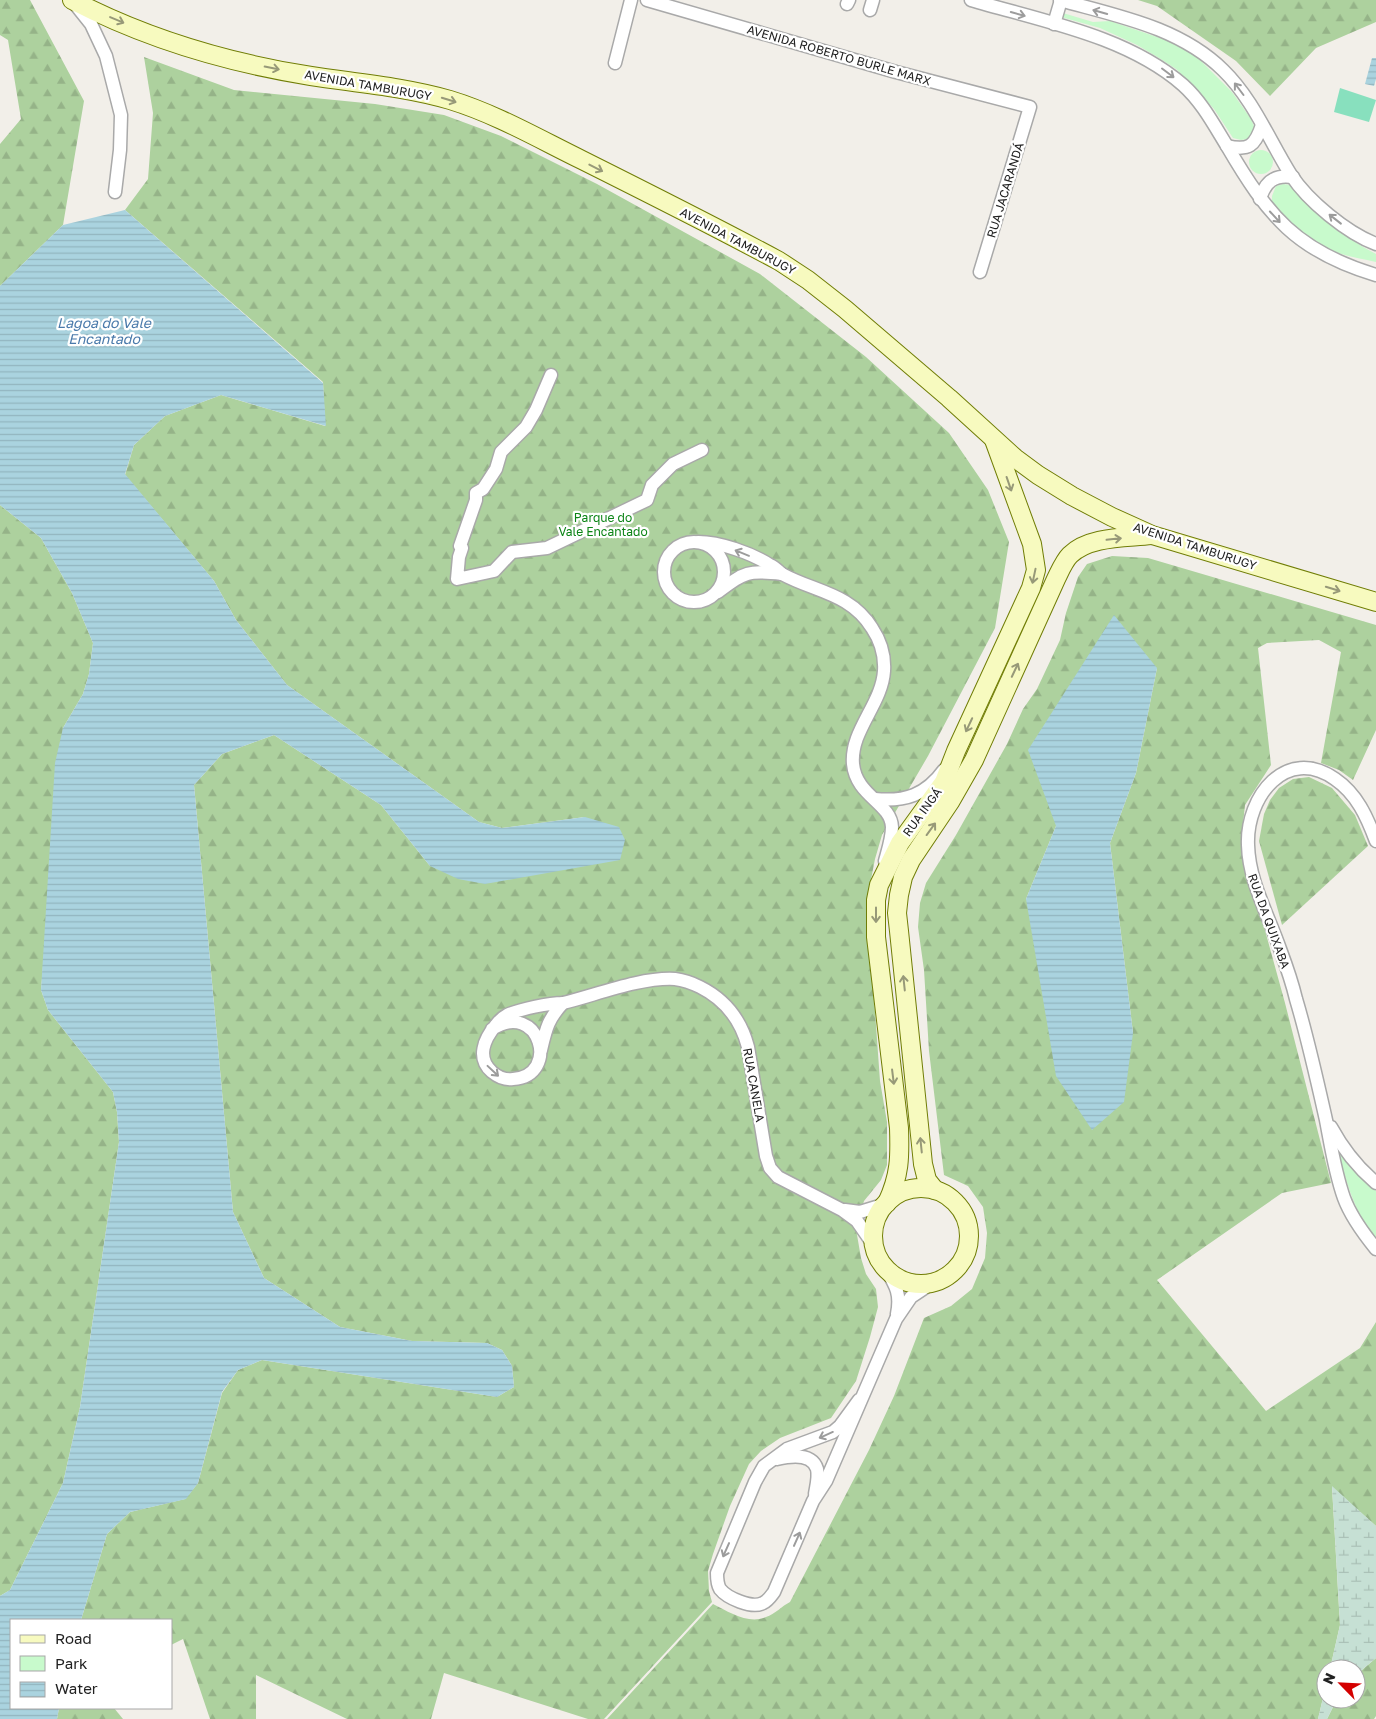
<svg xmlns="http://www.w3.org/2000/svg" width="1376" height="1719" viewBox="0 0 1376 1719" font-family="'Golos Text',sans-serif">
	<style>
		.forest { fill: url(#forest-firs); fill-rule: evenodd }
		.wetland { fill: url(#wetland-marsh) }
		.park { fill: #c8facc }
		.pitch { fill: #88e0be }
		.water { fill: url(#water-rules) }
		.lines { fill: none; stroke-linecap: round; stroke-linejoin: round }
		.street-casing { stroke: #a9a9a9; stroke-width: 15 }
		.secondary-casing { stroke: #707d05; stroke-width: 20 }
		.street { stroke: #fff; stroke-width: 12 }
		.secondary { stroke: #f7fabf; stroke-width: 18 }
		.oneway { stroke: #9c9c9c }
		.oneway2 { stroke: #979978 }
		.labels { text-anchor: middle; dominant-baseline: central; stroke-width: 4.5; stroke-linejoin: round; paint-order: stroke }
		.street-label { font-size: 12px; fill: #222; stroke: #fff }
		.park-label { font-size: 12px; fill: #0c8416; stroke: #fff }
		.water-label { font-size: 14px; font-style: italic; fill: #4a7aab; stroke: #fff }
	</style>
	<defs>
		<pattern id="forest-firs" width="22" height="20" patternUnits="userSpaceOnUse" patternTransform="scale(1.25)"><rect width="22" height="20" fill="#add19e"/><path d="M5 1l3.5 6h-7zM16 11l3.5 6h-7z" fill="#95b388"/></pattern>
		<pattern id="wetland-marsh" width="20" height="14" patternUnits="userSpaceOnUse" patternTransform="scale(1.25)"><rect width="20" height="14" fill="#c6e0d4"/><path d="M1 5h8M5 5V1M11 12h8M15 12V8" fill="none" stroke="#aac0b6"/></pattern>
		<pattern id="water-rules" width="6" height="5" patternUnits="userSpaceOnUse" patternTransform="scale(1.25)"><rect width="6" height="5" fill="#aad3df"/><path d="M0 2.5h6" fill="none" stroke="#92b5bf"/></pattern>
	</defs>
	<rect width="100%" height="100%" fill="#f2efe9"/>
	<g class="forest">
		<path d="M 0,0 L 30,0 L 84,101 L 63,225 L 0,286 L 0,144 L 21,119 L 8,40 L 0,35 Z"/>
		<path d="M 1138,0 L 1376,0 L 1376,22 L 1316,48 L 1270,96 L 1236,61 L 1157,6 Z"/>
		<path d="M 144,57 L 234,90 L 375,104 L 444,115 L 501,136 L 597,184 L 760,274 L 866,357 L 949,433 L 988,490 L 1009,542 L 995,628 L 928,756 L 882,835 L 875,859 L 867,900 L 880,1081 L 887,1122 L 887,1165 L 881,1180 L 864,1201 L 856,1229 L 861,1258 L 866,1274 L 876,1289 L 878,1307 L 870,1337 L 856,1381 L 831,1418 L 780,1438 L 761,1451 L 749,1464 L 730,1506 L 713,1554 L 708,1571 L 709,1591 L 712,1602 L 604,1719 L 588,1719 L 444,1673 L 431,1719 L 347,1719 L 256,1675 L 256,1719 L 210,1719 L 183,1639 L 171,1645 L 171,1620 L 81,1620 L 107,1534 L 130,1512 L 185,1499 L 198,1483 L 222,1393 L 238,1370 L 262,1360 L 497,1397 L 514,1387 L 512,1366 L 502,1350 L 487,1343 L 412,1341 L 340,1327 L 264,1278 L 233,1212 L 194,785 L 222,754 L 274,735 L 381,805 L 430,866 L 585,817 L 502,828 L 479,822 L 287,685 L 236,620 L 214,581 L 125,475 L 134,445 L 165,416 L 221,395 L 325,426 L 323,382 L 125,210 L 148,179 L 153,113 Z"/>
		<path d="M 0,505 L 41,538 L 72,593 L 93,643 L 89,674 L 83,694 L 63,728 L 41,990 L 48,1010 L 113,1092 L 117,1112 L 119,1142 L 80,1407 L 63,1483 L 10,1590 L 0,1596 Z"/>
		<path d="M 1112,556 L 1148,558 L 1376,625 L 1376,730 L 1353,780 L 1339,770 L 1321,763 L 1341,652 L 1319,640 L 1267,643 L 1258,648 L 1271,765 L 1245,805 L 1241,843 L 1285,1003 L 1331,1183 L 1282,1193 L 1157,1280 L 1266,1411 L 1360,1348 L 1376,1322 L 1376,1526 L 1332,1487 L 1340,1625 L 1330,1669 L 1326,1669 L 1326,1685 L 1318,1719 L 607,1719 L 713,1604 C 729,1612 749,1625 766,1617 C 775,1614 782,1606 790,1602 L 869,1450 L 894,1396 L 924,1318 L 951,1306 L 972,1289 L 985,1258 L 987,1233 L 983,1207 L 968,1186 L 944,1175 L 929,1051 L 924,970 L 918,927 L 920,903 L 926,883 L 956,835 L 1007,744 L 1023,709 L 1037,689 L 1060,640 L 1066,613 L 1078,577 L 1087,564 ZM 1157,668 L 1136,773 L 1110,843 L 1133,1033 L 1026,899 L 1056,826 Z"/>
		<path d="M 1309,777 L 1332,788 L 1355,815 L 1368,846 L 1282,925 L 1259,841 L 1264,814 L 1270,800 L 1279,788 L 1293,779 Z"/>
		<path d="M 1376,1658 L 1376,1716 L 1374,1719 L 1327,1719 L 1337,1699 L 1356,1699 L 1356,1675 Z"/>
		<path d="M 59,1708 L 114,1708 L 123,1719 L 57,1719 Z"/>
	</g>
	<g class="wetland">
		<path d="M 1332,1486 L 1376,1526 L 1376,1658 L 1356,1675 L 1356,1669 L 1330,1669 L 1340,1625 Z"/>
		<path d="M 1326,1685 L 1326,1699 L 1337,1699 L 1327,1719 L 1318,1719 Z"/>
	</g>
	<g class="park">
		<path d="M 1063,13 L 1093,22 L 1110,21 L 1178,44 L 1197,57 L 1232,92 L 1251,119 L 1254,126 L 1252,133 L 1247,139 L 1241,140 L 1233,138 L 1214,109 L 1187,80 L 1176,69 L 1159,58 L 1137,45 L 1100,28 L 1061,17 Z"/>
		<circle cx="1261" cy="162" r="12"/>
		<path d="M 1283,184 L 1290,185 C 1316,211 1342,237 1376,254 L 1376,262 C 1363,259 1350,257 1338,253 C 1312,245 1291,223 1272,204 L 1272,196 L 1276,186 Z"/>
		<path d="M 1337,1149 L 1349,1166 L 1376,1191 L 1376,1240 C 1355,1214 1346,1181 1337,1149 Z"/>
	</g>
	<path class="pitch" d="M 1340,88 L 1376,100 L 1369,122 L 1334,112 Z"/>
	<g class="water">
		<path d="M 1372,58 L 1376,58 L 1376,79 L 1374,86 L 1365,84 Z"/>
		<path d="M 125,210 L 323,383 L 326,426 L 221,395 L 165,416 L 134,445 L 125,474 L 214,581 L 236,620 L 287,685 L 479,822 L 502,828 L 585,817 L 619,827 L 625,840 L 620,860 L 485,884 L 458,879 L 430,866 L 381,805 L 274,735 L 222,754 L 194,785 L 233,1212 L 264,1278 L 340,1327 L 412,1341 L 487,1343 L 502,1350 L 512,1366 L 514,1387 L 497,1397 L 262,1360 L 238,1370 L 222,1392 L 198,1483 L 186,1499 L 130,1512 L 107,1534 L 81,1620 L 11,1620 L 11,1708 L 59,1708 L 57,1719 L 0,1719 L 0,1596 L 10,1590 L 63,1483 L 80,1407 L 119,1142 L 117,1112 L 113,1092 L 48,1010 L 41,990 L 55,763 L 63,728 L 83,694 L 89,674 L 93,643 L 72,593 L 41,538 L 0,505 L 0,286 L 63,225 Z"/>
		<path d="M 1114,615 L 1157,668 L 1136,773 L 1110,843 L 1133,1033 L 1124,1102 L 1092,1130 L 1056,1076 L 1026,899 L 1056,826 L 1028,750 Z"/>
	</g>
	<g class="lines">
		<g class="street-casing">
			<g id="street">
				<path d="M 647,0 L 896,72 L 1030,107 L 980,272"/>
				<path d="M 971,0 C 1042,21 1127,36 1183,85 C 1202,102 1214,125 1227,146 C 1268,216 1296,251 1376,275"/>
				<path d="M 1060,0 C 1117,16 1179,27 1223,70 C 1253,99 1269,140 1291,175 C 1308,201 1347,233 1376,244"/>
				<path d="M 75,4 L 91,24 L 106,56 L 121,115 L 120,150 L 115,192"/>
				<path d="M 847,4 L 849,0"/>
				<path d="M 870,10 L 873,0"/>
				<path d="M 1054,24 L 1061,0"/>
				<path d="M 615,63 L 631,0"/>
				<path d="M 1227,146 C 1249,151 1255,146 1262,125"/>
				<path d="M 1260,199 C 1265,182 1274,174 1293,177"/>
				<path d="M 551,375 L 536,410 L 526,427 L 501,452 L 496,469 L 483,489 L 476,493 L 476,500 L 460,546 L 462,548 L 459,557 L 457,579 L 494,571 L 512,552 L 547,548 L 647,500 L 652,485 L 673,464 L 702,450"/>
				<circle cx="694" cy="572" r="30"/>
				<path d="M 698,542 C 720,542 751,553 770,565 C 775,567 778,571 782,574 C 815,592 850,593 872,628 C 880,640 885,656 884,671 C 882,704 850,731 853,764 C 856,796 891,803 892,827 C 892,838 888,850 885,861"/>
				<path d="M 718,592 C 745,572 747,570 782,574"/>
				<path d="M 875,799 C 905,802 926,795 944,770"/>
				<path d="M 1376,841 C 1367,817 1357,794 1335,779 C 1286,745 1246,797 1248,845 C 1249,882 1268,914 1280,949 C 1286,965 1292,982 1296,999 C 1308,1039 1317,1080 1326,1120 C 1331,1146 1335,1173 1344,1198 C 1351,1217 1363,1233 1376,1249"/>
				<path d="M 492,1029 C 540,999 561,1076 513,1079 C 506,1080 498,1077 492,1072 C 476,1058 484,1039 496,1025 C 499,1021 503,1017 507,1015 C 520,1009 549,1003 563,1003 C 596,995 641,977 675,979 C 683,980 692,983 700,987 C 726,1000 741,1020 748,1047 L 766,1156 L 770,1168 L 778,1177 L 842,1210 L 857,1221 L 875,1247"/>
				<path d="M 541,1050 C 546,1029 548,1019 563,1003"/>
				<path d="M 1331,1127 C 1343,1149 1357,1167 1376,1183"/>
				<path d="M 845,1210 L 860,1212 L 886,1204"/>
				<path d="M 886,1269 C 896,1286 901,1294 897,1314"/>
				<path d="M 859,1400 L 840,1426 L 833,1432 L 787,1449 L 764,1466 L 755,1482 L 717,1573 C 717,1579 717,1584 720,1589 C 727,1598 752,1609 763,1603 C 768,1601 771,1596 774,1592 L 813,1501 L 826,1481 L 896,1319 L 911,1297 L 932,1283"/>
				<path d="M 777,1459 C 790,1456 812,1453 817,1469 C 819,1477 816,1487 815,1494"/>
			</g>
		</g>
		<g class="secondary-casing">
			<g id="secondary">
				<path d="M 72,0 C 147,39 229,63 311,76 C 357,83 405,87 450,100 C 496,114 539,139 582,160 C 648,193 714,226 779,261 L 808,280 L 845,309 L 949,398 L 1015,458 L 1038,475 L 1072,496 L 1112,517 L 1152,535 L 1376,602"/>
				<circle cx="921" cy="1236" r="48"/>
				<path d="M 935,1190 L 927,1180 L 923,1164 L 899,931 L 897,913 L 899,895 L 903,877 L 911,860 L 950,802 L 974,760 L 1056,579 C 1060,571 1064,561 1070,555 C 1089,536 1126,538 1151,535"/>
				<path d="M 887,1203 C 900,1175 900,1157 899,1128 L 876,937 L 876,900 L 879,885 L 900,843 L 944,782 L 956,751 L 1031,588 L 1036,570 L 1032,544 L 994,440"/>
			</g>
		</g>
		<use href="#street" class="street"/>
		<use href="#secondary" class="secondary"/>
	</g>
	<defs><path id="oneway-shaft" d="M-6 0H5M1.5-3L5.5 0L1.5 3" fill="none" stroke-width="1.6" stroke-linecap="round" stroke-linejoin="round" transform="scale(1.25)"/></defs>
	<g class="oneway">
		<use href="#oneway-shaft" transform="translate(1100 12) rotate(-164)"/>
		<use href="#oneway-shaft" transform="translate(1018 14) rotate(16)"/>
		<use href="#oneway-shaft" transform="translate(1168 73) rotate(37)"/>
		<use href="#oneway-shaft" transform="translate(1239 89) rotate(-127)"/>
		<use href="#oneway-shaft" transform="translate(1275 217) rotate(47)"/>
		<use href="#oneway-shaft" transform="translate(1335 219) rotate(-142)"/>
		<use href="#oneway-shaft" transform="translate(742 553) rotate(-158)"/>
		<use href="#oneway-shaft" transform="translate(493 1071) rotate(43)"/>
		<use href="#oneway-shaft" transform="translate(826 1435) rotate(156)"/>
		<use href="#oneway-shaft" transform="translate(797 1539) rotate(-66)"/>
		<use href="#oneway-shaft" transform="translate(726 1550) rotate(114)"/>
	</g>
	<g class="oneway2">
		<use href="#oneway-shaft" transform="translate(117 20) rotate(23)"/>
		<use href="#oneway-shaft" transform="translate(272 68) rotate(11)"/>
		<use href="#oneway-shaft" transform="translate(449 100) rotate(17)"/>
		<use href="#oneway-shaft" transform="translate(596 168) rotate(27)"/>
		<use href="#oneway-shaft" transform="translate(1009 484) rotate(71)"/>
		<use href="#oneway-shaft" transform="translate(1114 539) rotate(-6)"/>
		<use href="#oneway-shaft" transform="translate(1034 576) rotate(102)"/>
		<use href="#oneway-shaft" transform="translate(1333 589) rotate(17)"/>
		<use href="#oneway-shaft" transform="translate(1015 670) rotate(-65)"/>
		<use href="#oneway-shaft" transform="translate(969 725) rotate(115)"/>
		<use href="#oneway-shaft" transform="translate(931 829) rotate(-54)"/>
		<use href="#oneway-shaft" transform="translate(876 915) rotate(90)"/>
		<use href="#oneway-shaft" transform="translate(904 983) rotate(-96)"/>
		<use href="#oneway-shaft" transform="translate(893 1077) rotate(83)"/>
		<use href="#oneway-shaft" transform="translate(921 1145) rotate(-96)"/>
	</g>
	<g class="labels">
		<g class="street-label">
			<text transform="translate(839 55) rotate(16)">AVENIDA ROBERTO BURLE MARX</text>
			<text transform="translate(368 85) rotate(10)">AVENIDA TAMBURUGY</text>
			<text transform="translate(1005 190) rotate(-73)">RUA JACARANDÁ</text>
			<text transform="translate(738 241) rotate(28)">AVENIDA TAMBURUGY</text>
			<text transform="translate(1195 546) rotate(18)">AVENIDA TAMBURUGY</text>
			<text transform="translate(922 812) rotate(-54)">RUA INGÁ</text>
			<text transform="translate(1269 921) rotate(70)">RUA DA QUIXABA</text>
			<text transform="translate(754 1085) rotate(80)">RUA CANELA</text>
		</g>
		<g class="park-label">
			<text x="603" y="517">Parque do<tspan x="603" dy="14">Vale Encantado</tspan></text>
		</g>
		<g class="water-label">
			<text x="104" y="322">Lagoa do Vale<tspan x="104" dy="16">Encantado</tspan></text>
		</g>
	</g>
	<rect x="10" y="1619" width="162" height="90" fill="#ffffff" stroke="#a7a7a7"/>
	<rect x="20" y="1635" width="25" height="8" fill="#f7fabf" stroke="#a7a7a7"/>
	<text x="55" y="1644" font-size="15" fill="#222222">Road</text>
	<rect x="20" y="1656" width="25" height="15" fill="#c8facc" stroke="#a7a7a7"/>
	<text x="55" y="1669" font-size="15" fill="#222222">Park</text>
	<rect x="20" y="1682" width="25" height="15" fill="url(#water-rules)" stroke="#a7a7a7"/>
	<text x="55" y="1694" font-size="15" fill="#222222">Water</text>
	<g transform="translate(1341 1684) rotate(294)"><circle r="24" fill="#ffffff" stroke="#a7a7a7"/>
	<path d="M0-4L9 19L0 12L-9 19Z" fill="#d40000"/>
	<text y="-8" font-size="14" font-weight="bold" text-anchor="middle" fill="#222222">N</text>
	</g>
</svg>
